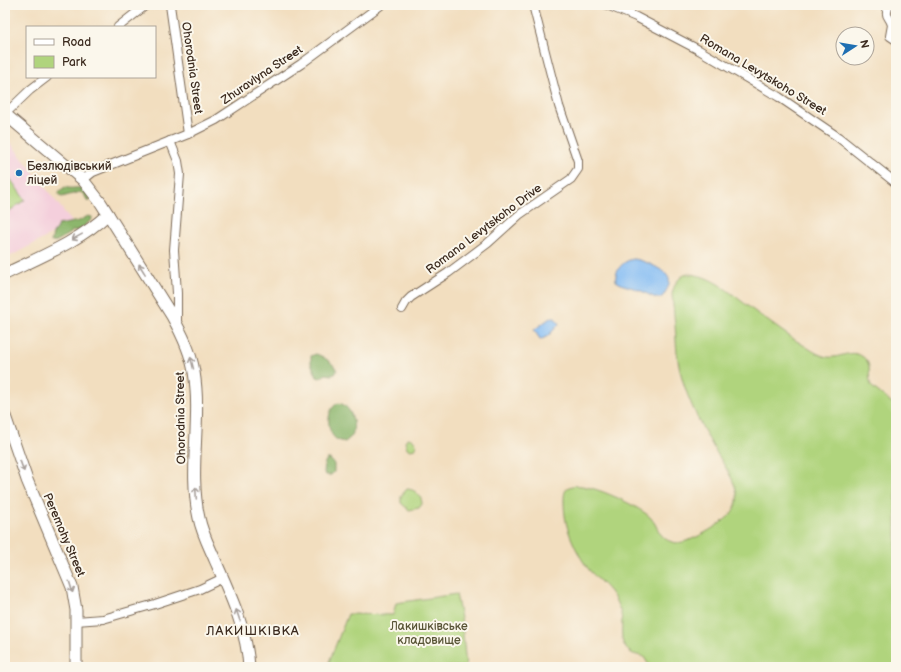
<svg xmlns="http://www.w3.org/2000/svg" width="901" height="672" viewBox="0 0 901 672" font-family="'Balsamiq Sans',sans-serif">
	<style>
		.built { fill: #f4cfdc }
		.green { fill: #b0d47d; stroke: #767f4e }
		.forest { fill: #8cb66c; stroke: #647045 }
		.water { fill: #83bcf4; stroke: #5f7389 }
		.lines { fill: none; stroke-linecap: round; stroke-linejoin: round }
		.street-casing { stroke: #7b6956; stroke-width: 10 }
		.secondary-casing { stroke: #7b6956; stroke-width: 13 }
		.street { stroke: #fff; stroke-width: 8 }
		.secondary { stroke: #fff; stroke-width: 11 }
		.oneway { stroke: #a79f9a }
		.poi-dot { fill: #1f6fb2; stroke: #fbf7ec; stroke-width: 1.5 }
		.labels { text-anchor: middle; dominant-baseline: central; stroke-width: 4; stroke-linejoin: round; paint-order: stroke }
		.street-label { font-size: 12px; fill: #3b2a1e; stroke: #fbf7ec }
		.poi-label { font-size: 12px; fill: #3b2a1e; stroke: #fbf7ec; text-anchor: start }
		.park-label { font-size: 12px; fill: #585436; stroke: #fbf7ec }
		.neighbourhood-label { font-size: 13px; letter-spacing: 1px; fill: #3b2a1e; stroke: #fbf7ec }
	</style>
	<rect width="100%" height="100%" fill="#fbf7ec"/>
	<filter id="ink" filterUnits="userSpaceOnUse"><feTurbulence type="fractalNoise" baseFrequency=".025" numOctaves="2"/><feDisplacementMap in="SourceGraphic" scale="8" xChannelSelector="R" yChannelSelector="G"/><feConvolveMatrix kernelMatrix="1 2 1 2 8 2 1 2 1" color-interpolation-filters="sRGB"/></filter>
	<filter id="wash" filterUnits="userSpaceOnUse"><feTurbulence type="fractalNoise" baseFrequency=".012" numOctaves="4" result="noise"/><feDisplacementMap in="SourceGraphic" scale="16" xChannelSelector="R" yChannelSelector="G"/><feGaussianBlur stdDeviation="0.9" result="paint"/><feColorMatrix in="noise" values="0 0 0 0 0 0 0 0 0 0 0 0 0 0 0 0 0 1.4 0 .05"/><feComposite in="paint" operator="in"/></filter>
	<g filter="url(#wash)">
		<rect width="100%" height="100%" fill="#f2debf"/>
		<path class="built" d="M 5,136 L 73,223 L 5,259 Z"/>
		<g class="green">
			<path d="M 5,171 L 25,200 L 5,214 Z"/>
			<path d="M 687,274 C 712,274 734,296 753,310 C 771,323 789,337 808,348 C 814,352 821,356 827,357 C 840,359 851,348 863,357 C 874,365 866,378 872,387 L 896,406 L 896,667 L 650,667 L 644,657 C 640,655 633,655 630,652 C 617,643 624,627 621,614 C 620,609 617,604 615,599 C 608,587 599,581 590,571 C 582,561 575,548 570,535 C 566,525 564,513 564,501 C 564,496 564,490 569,487 C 583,479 639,506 650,517 C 658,525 658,538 672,542 C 685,547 718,526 728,517 C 732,513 736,507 737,501 C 740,487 722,462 715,450 C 699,422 683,392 678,360 C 676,348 676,337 675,325 C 674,315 673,304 672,294 C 674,285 678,277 687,274 Z"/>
			<path d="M 407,438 C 412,438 416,442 416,446 L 415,449 L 410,450 L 407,448 L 405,442 Z"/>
			<path d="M 407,489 C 415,489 422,496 422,504 L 419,508 L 409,510 L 401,503 L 401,496 Z"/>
			<path d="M 456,594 L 462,623 L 466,667 L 327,667 L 348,614 L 393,615 L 396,603 Z"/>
		</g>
		<g class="forest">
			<path d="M 65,187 C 72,190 78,186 85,189 L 90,198 L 90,201 L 88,202 L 84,194 L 80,192 L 62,197 L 60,196 L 58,192 Z"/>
			<path d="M 88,216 L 92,217 L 92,219 L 80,230 L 73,231 L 57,241 L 51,242 L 53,234 L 58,225 L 79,221 Z"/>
			<path d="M 316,354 C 323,356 335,364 337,371 L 335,374 L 331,375 L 326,374 L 320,378 L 317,377 L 311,363 L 311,356 Z"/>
			<path d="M 339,403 C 352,406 356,425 352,436 L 345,442 C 342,441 339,441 336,439 C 326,432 326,407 339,403 Z"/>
			<path d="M 327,459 L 330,459 L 334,464 L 334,472 L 331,475 L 326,475 L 324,473 L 325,462 Z"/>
		</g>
		<g class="water">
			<path d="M 634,259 C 643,260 667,270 669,279 C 670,283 668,288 666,291 C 664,294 663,297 660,298 C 654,299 645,292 639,290 C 632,287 623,286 616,281 C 614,270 624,260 634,259 Z"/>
			<path d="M 550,318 L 555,318 L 559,324 L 548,336 L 542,339 L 540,339 L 534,330 Z"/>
		</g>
	</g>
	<g filter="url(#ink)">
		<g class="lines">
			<g class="street-casing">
				<g id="street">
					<path d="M 170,5 L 188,134"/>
					<path d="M 607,5 L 636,17 L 699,50 L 779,97 L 838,137 L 896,183"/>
					<path d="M 889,5 C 884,19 889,14 892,25 L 890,36 L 896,40"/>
					<path d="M 118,27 L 146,5"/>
					<path d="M 5,114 L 30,90 L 47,77"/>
					<path d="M 170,141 L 178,161 L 180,174 L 174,250 L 177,293 L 177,324"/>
					<path d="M 83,180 L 93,172 L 188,134 L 216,120 L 301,64 L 381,5"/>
					<path d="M 402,309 L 406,302 L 411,297 L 448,273 L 488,243 L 519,215 L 571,179 L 578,169 L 578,161 L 559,106 L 533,5"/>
					<path d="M 76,621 L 103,619 L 155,604 L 200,589 L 223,578"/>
				</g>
			</g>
			<g class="secondary-casing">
				<g id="secondary">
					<path d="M 5,114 L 83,180 L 101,203 L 172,316 C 182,334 191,352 194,372 C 202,420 188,470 199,518 C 202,533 209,546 215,560 C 230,594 247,630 249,667"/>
					<path d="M 5,274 C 40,257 80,241 108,214"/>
					<path d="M 5,416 L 27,480 L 72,587 L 76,610 L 76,667"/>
				</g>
			</g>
			<use href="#street" class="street"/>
			<use href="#secondary" class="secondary"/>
		</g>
		<defs><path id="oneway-shaft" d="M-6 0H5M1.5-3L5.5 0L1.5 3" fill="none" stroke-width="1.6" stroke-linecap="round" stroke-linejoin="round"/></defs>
		<g class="oneway">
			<use href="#oneway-shaft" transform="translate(77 237) rotate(151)"/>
			<use href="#oneway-shaft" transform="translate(142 269) rotate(-122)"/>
			<use href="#oneway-shaft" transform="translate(192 363) rotate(-104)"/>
			<use href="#oneway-shaft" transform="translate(22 466) rotate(70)"/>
			<use href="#oneway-shaft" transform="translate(196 493) rotate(-93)"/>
			<use href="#oneway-shaft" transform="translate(71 587) rotate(73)"/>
			<use href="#oneway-shaft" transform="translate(238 615) rotate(-109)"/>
		</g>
	</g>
	<circle class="poi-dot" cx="19" cy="173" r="4"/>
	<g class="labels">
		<g class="street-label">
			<text transform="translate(192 68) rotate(82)">Ohorodnia Street</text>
			<text transform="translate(262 75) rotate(-34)">Zhuravlyna Street</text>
			<text transform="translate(763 75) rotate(31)">Romana Levytskoho Street</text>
			<text transform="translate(484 229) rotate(-37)">Romana Levytskoho Drive</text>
			<text transform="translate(181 418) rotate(-91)">Ohorodnia Street</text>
			<text transform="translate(64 535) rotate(67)">Peremohy Street</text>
		</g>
		<g class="poi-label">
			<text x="27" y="166">Безлюдівський<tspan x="27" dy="14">ліцей</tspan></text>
		</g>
		<g class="park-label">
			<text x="429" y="626">Лакишківське<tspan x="429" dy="14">кладовище</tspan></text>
		</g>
		<g class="neighbourhood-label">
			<text x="253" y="631">ЛАКИШКІВКА</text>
		</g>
	</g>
	<rect width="901" height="672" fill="none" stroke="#fbf7ec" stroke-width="20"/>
	<rect x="26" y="26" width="130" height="52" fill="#fbf7ec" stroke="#aea59a"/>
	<rect x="34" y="39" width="20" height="6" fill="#ffffff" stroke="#aea59a"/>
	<text x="62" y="46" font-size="12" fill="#3b2a1e">Road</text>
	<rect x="34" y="56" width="20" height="12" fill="#b0d47d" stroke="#aea59a"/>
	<text x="62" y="66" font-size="12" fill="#3b2a1e">Park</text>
	<g transform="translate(855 46) rotate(78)"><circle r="19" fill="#fbf7ec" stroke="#aea59a"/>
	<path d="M0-3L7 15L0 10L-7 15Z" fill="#1f6fb2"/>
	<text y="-6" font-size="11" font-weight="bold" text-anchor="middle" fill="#3b2a1e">N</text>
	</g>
</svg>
